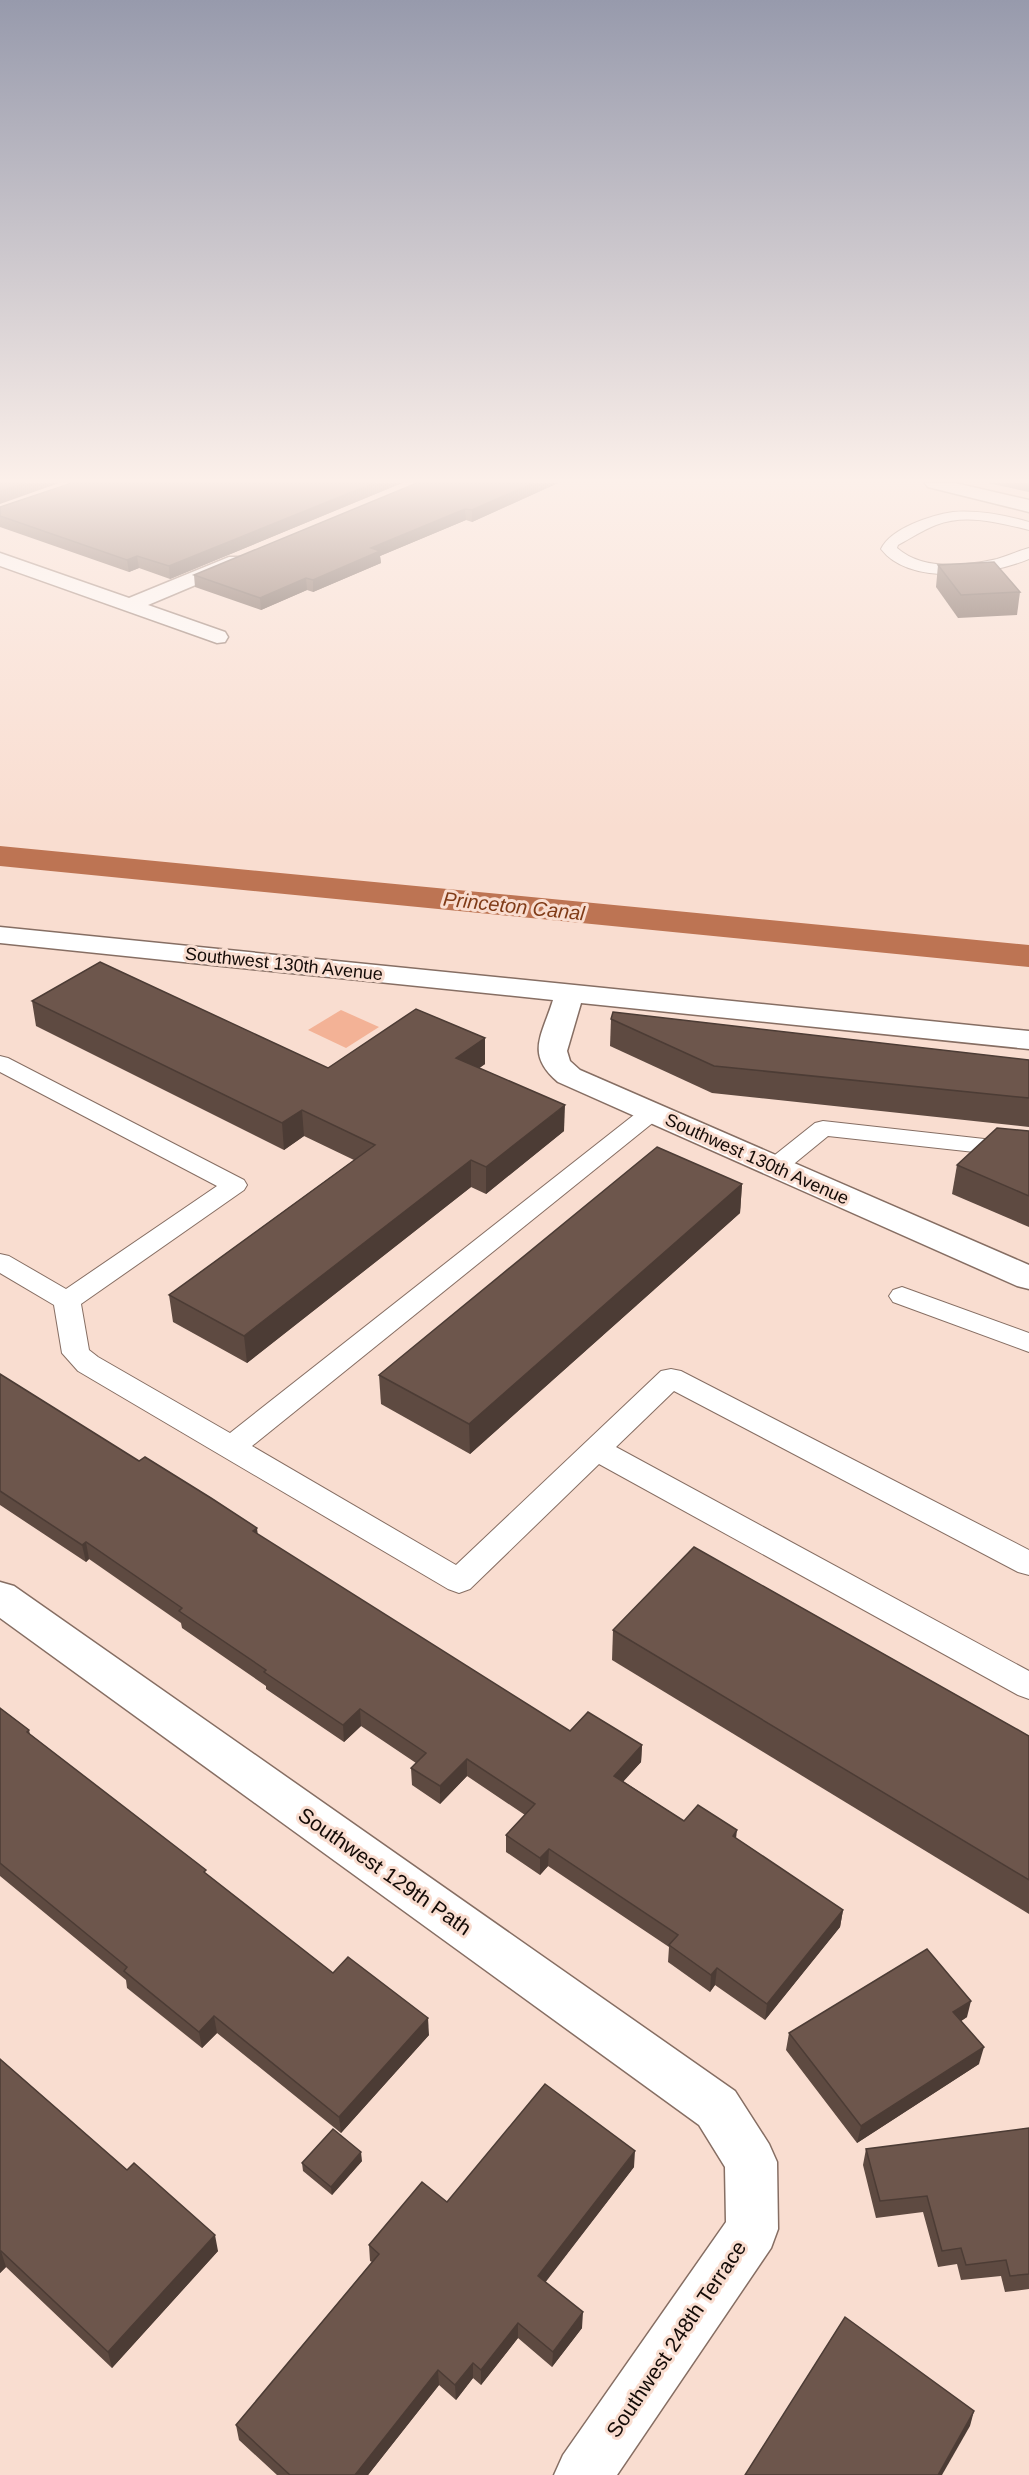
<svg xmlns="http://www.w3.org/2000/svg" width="1029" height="2475" viewBox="0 0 1029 2475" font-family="Helvetica,sans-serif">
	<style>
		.green { fill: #f3b296 }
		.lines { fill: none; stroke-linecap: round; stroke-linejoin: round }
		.canal { fill: #bd7453; fill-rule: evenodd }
		.lane-casing { stroke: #866e63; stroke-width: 2 }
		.street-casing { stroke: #866e63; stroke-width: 3 }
		.lane { fill: #fff; fill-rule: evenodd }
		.street { fill: #fff; fill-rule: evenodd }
		.wall { fill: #5e4a41 }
		.shaded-wall { fill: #4c3c35 }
		.building { fill: #6d564c; stroke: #4c3c35; stroke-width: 1.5 }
		.labels { text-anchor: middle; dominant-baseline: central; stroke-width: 6; stroke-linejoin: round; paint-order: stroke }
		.street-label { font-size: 18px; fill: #140b07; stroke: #f9ddd0 }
		.water-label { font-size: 20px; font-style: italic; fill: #803b17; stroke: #f9ddd0 }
		.near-street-label { font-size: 21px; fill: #140b07; stroke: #f9ddd0 }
	</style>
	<rect width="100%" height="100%" fill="#f9ddd0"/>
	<path class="green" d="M 341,1010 L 379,1027 L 346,1048 L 308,1030 Z"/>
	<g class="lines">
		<path class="canal" d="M 0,846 L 1029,945 L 1029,967 L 0,866 Z"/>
		<g class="lane-casing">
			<g id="lane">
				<path d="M 953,512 C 979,510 1004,515 1029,522 L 1029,530 C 1000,523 966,513 936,525 C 923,530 911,538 898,545 L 897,548 C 923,571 966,566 997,559 C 1008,556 1018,551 1029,548 L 1029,559 C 991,575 910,587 881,549 C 891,528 932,515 953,512 Z"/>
				<path d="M 0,1056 L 8,1058 L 244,1180 L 247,1185 L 244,1190 L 81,1304 L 89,1350 L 98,1357 L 230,1433 L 644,1107 L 652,1105 L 660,1107 L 664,1112 L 660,1117 L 252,1446 L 456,1565 L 661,1371 L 671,1369 L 681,1371 L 1029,1550 L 1029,1575 L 1018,1572 L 674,1391 L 616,1447 L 1029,1671 L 1029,1699 L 1018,1695 L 599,1464 L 470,1589 L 459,1593 L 448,1589 L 78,1371 L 62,1353 L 54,1305 L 0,1273 L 0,1254 L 9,1256 L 66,1289 L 217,1186 L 0,1072 Z"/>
				<path d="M 823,1121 L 1029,1144 L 1029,1158 L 828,1136 L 784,1172 L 775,1174 L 766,1172 L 763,1167 L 766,1162 L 815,1123 Z"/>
				<path d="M 902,1287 L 1029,1333 L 1029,1352 L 893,1302 L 889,1296 L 893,1290 Z"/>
			</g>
		</g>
		<g class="street-casing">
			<g id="street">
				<path d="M 925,483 L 955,483 L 1029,500 L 1029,512 L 928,487 Z"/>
				<path d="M 0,553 L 129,598 L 229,557 L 243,557 L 246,561 L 243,565 L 148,605 L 225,632 L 228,637 L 225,642 L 217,643 L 0,566 Z"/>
				<path d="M 0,927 L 1029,1031 L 1029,1049 L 581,1003 L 567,1051 L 570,1061 L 580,1070 L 1029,1265 L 1029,1289 L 1017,1286 L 558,1082 C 525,1054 542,1036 553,1000 L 0,943 Z"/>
				<path d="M 0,1582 L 14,1586 L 735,2091 L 769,2144 L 777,2162 L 778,2229 L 771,2248 L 617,2475 L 554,2475 L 563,2455 L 726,2222 L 725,2167 L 699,2125 L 0,1618 Z"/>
			</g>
		</g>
		<use href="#lane" class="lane"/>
		<use href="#street" class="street"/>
	</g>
	<g class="wall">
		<path d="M 402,483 L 170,579 L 139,568 L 129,572 L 0,527 L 0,507 Z"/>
		<path d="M 558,483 L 472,522 L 466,520 L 380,556 L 381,563 L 313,592 L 307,590 L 261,610 L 195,587 L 194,575 Z"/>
		<path d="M 988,483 L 1029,483 L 1029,492 Z"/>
		<path d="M 938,565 L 1020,592 L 1017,615 L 958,618 L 936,587 Z"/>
		<path d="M 32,1001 L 328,1068 L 485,1038 L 485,1064 L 479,1068 L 564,1131 L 486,1194 L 471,1187 L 247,1363 L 173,1322 L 169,1295 L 354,1160 L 304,1136 L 284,1150 L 36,1026 Z"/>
		<path d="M 611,1019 L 1029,1060 L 1029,1127 L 712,1093 L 610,1046 Z"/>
		<path d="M 1029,1131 L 1029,1227 L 952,1194 L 957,1165 Z"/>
		<path d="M 742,1184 L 740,1213 L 470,1454 L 381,1404 L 379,1375 Z"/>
		<path d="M 0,1374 L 570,1731 L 642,1745 L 641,1762 L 623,1781 L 684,1821 L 736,1839 L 843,1910 L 840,1927 L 765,2020 L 715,1985 L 710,1992 L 668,1962 L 669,1947 L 548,1866 L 540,1875 L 506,1852 L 506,1835 L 525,1815 L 467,1776 L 440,1804 L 412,1785 L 411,1768 L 416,1763 L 361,1726 L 344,1742 L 266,1689 L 266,1686 L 182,1628 L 181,1623 L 89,1559 L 86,1562 L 0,1505 Z"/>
		<path d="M 613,1630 L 1029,1736 L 1029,1914 L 612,1660 Z"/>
		<path d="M 0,1708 L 29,1730 L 30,1734 L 207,1875 L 333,1973 L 429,2035 L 341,2133 L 217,2033 L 202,2048 L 127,1988 L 126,1980 L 0,1876 Z"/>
		<path d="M 967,2017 L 961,2021 L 979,2064 L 857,2143 L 786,2050 L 789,2033 Z"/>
		<path d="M 0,2059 L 218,2251 L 112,2368 L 6,2267 L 0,2273 Z"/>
		<path d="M 1029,2128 L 1029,2289 L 1005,2292 L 1001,2276 L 961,2280 L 957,2264 L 938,2267 L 923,2212 L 876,2218 L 863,2165 L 866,2149 Z"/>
		<path d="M 362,2161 L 332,2195 L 303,2171 L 302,2163 Z"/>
		<path d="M 634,2167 L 545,2282 L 582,2328 L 552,2367 L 518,2338 L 481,2385 L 473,2378 L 456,2400 L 439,2385 L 368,2475 L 277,2475 L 239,2440 L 236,2425 L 372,2262 L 370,2261 L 369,2245 L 447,2202 Z"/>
	</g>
	<g class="shaded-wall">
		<path d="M 25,483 L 59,483 L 0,504 L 0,491 Z"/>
		<path d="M 374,483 L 402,483 L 170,579 L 169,566 Z"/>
		<path d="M 533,483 L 558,483 L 472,522 L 472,510 Z"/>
		<path d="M 465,509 L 466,520 L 380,556 L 381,563 L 313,592 L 313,580 L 371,548 Z"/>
		<path d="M 137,556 L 139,568 L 129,572 L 127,560 Z"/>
		<path d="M 306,578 L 307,590 L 261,610 L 260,598 Z"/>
		<path d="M 485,1038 L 485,1064 L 457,1084 L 456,1058 Z"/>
		<path d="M 565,1105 L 564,1131 L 486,1194 L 486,1167 Z"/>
		<path d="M 302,1110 L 304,1136 L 284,1150 L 282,1123 Z"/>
		<path d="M 471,1160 L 471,1187 L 247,1363 L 244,1336 Z"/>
		<path d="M 742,1184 L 740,1213 L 470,1454 L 469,1424 Z"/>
		<path d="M 257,1528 L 259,1545 L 253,1531 Z"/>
		<path d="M 86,1542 L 89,1559 L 86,1562 L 82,1545 Z"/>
		<path d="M 360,1709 L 361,1726 L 344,1742 L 343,1725 Z"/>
		<path d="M 642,1745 L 641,1762 L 613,1793 L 614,1776 Z"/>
		<path d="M 467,1759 L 467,1776 L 440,1804 L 440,1786 Z"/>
		<path d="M 737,1830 L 735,1847 L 733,1836 Z"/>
		<path d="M 549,1849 L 548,1866 L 540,1875 L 540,1858 Z"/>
		<path d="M 843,1910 L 840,1927 L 765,2020 L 767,2004 Z"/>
		<path d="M 717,1968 L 715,1985 L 710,1992 L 711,1975 Z"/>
		<path d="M 971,2001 L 967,2017 L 949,2029 L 953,2012 Z"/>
		<path d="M 214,2016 L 217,2033 L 202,2048 L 199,2032 Z"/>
		<path d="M 428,2018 L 429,2035 L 341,2133 L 339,2117 Z"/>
		<path d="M 984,2047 L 979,2064 L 857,2143 L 861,2126 Z"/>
		<path d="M 635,2151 L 634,2167 L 538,2292 L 538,2276 Z"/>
		<path d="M 361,2152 L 362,2161 L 332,2195 L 331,2187 Z"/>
		<path d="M 215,2235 L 218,2251 L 112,2368 L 108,2352 Z"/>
		<path d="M 1,2251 L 6,2267 L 0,2273 L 0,2252 Z"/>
		<path d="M 583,2312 L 582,2328 L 552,2367 L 553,2352 Z"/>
		<path d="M 518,2323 L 518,2338 L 481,2385 L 481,2370 Z"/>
		<path d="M 473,2363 L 473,2378 L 456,2400 L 455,2385 Z"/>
		<path d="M 438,2370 L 439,2385 L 368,2475 L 355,2475 Z"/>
		<path d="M 974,2411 L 970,2426 L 942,2475 L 938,2475 Z"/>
	</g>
	<g class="building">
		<path d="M 0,483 L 25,483 L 0,491 Z"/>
		<path d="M 72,483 L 374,483 L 169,566 L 137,556 L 127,560 L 0,516 L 0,507 Z"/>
		<path d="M 417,483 L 533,483 L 472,510 L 465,509 L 371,548 L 380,551 L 313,580 L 306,578 L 260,598 L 194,575 Z"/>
		<path d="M 994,562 L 1020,592 L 961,595 L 938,565 Z"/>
		<path d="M 100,962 L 328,1068 L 416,1009 L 485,1038 L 456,1058 L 565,1105 L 486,1167 L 471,1160 L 244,1336 L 169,1295 L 375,1145 L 302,1110 L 282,1123 L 32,1001 Z"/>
		<path d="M 613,1012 L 1029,1060 L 1029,1098 L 714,1066 L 611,1019 Z"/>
		<path d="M 997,1128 L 1029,1131 L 1029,1196 L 957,1165 Z"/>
		<path d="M 657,1147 L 742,1184 L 469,1424 L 379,1375 Z"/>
		<path d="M 0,1374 L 139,1461 L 145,1457 L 211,1498 L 257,1528 L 253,1531 L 570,1731 L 588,1712 L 642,1745 L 614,1776 L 684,1821 L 698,1805 L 737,1830 L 733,1836 L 843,1910 L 767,2004 L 717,1968 L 711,1975 L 669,1945 L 678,1935 L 549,1849 L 540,1858 L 506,1835 L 535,1804 L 467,1759 L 440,1786 L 411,1768 L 426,1753 L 360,1709 L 343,1725 L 264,1672 L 266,1670 L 179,1611 L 182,1608 L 86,1542 L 82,1545 L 0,1491 Z"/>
		<path d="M 694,1547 L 1029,1736 L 1029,1880 L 613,1630 Z"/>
		<path d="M 0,1708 L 29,1730 L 27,1732 L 206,1870 L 204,1872 L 333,1973 L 348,1957 L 428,2018 L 339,2117 L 214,2016 L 199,2032 L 124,1971 L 127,1967 L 0,1863 Z"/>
		<path d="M 927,1949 L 971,2001 L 953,2012 L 984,2047 L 861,2126 L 789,2033 Z"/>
		<path d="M 0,2059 L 127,2170 L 134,2163 L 215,2235 L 108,2352 L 1,2251 L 0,2252 Z"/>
		<path d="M 545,2084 L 635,2151 L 538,2276 L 583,2312 L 553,2352 L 518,2323 L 481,2370 L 473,2363 L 455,2385 L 438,2370 L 355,2475 L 290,2475 L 236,2425 L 379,2254 L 369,2245 L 422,2182 L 447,2202 Z"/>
		<path d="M 1029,2128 L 1029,2274 L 1010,2276 L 1006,2260 L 966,2265 L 961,2248 L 942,2251 L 927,2196 L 880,2201 L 866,2149 Z"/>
		<path d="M 333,2129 L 361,2152 L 331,2187 L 302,2163 Z"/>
		<path d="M 845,2317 L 974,2411 L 938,2475 L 745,2475 Z"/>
	</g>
	<linearGradient id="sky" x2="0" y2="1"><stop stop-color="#979aac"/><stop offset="0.58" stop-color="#fcf0ea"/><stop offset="1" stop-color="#fcf0ea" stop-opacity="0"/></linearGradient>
	<rect width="1029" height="829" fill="url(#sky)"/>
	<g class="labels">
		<g class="street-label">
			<text transform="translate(284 964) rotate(6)">Southwest 130th Avenue</text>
			<text transform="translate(757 1159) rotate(24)">Southwest 130th Avenue</text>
		</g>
		<g class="water-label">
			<text transform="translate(514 906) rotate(6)">Princeton Canal</text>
		</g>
		<g class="near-street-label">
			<text transform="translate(385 1871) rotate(35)">Southwest 129th Path</text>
			<text transform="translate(676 2339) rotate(-56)">Southwest 248th Terrace</text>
		</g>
	</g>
</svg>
